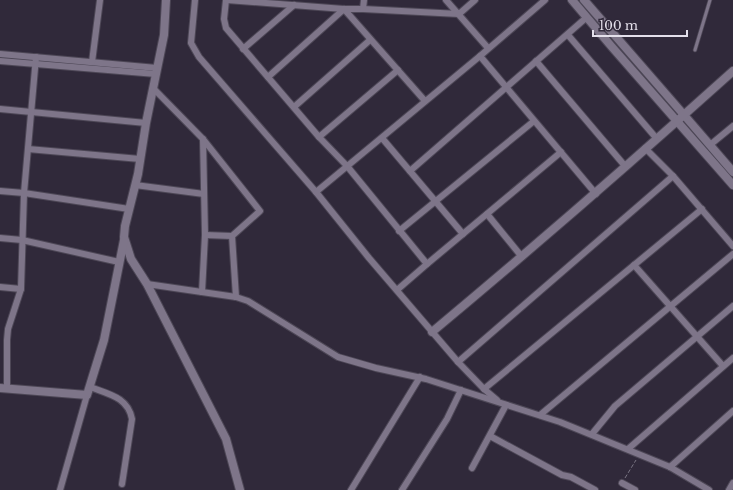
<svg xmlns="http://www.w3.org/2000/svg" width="733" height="490" viewBox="0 0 733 490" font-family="'Libre Baskerville',serif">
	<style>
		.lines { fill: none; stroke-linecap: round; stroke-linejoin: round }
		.service-casing { stroke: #4d4756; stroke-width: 4.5 }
		.minor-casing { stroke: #4d4756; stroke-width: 8 }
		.tertiary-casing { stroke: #4d4756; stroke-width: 10 }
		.path { stroke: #7b7684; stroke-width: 1; stroke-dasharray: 4 2; stroke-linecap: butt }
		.service { stroke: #7e7589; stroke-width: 3 }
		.minor { stroke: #7e7589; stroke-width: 6 }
		.tertiary { stroke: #7e7589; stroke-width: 8 }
	</style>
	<rect width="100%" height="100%" fill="#30293a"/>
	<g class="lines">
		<g class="service-casing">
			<path id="service" d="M 695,50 L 710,0"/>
		</g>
		<g class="minor-casing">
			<g id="minor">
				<path d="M 195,0 L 191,43 L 199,57 L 316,192 L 369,258 L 458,362 L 484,389 L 497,400"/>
				<path d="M 226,0 L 224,19 L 226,28 L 319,137 L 347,166 L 427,264"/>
				<path d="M 227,0 L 344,9 L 363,9 L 459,14 L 475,0"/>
				<path d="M 446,0 L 488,48"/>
				<path d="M 363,9 L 364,0"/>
				<path d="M 568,35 L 657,139"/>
				<path d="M 243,49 L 294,5"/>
				<path d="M 0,54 L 157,68"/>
				<path d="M 480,56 L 596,194"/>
				<path d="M 0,61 L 156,74"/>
				<path d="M 536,61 L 625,166"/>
				<path d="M 92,62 L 100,0"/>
				<path d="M 268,77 L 344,9 L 425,101"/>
				<path d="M 153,88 L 203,139 L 260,211 L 232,236 L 205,235"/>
				<path d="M 294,107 L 370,40"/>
				<path d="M 0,109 L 146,123"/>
				<path d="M 319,137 L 398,70"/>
				<path d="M 382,138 L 463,234"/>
				<path d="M 710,145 L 733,126"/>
				<path d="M 645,148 L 673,176 L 733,246"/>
				<path d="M 28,149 L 140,159"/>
				<path d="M 410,171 L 587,17"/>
				<path d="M 135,185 L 204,194"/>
				<path d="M 0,191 L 24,193 L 129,209"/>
				<path d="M 316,192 L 480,56 L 545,0"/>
				<path d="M 487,214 L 522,257"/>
				<path d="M 399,231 L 534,121"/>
				<path d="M 232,236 L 236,297"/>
				<path d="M 0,238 L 22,240 L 119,262"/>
				<path d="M 634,265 L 723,366"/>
				<path d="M 147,284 L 236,297 L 248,301 L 338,357 L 376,368 L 426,379 L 560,422 L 670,467 L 709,490"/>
				<path d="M 0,287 L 21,289"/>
				<path d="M 397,290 L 427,264 L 561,152"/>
				<path d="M 202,292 L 205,235 L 203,139"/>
				<path d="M 458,362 L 673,176"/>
				<path d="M 90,387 C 108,394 128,397 132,419 L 122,484"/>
				<path d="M 7,388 L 7,340 L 8,329 L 21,289 L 24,193 L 36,57"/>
				<path d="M 484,389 L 702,209"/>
				<path d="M 540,415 L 733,254"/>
				<path d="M 592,434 L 615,406 L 733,306"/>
				<path d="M 490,436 L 562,475 L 571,477 L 595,490"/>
				<path d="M 628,449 L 733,358"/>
				<path d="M 670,467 L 733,411"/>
				<path d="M 472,468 L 506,405"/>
				<path d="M 622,483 L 635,490"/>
				<path d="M 60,490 L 87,395"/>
				<path d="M 351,490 L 420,377"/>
				<path d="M 402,490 L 447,419 L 461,390"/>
				<path d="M 729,490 L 733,483"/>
			</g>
		</g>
		<g class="tertiary-casing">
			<g id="tertiary">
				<path d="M 166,0 L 164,35 L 146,123 L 138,174 L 125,226 L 124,237 L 131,259 L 147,284 L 226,439 L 240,490"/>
				<path d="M 572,0 L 612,47 L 733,185"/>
				<path d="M 584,0 L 684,115 L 733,172"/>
				<path d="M 432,332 C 534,247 634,160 733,71"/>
				<path d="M 0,388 L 87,395 L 104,340 L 124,240"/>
			</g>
		</g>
		<path class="path" d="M 625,478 L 636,460"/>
		<use href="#service" class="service"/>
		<use href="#minor" class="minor"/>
		<use href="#tertiary" class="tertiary"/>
	</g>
	<path d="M593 30v6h94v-6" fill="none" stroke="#e4e0eb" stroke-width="2"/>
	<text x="599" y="30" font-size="12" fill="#e4e0eb" stroke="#30293a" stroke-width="3" paint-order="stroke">100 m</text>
</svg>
